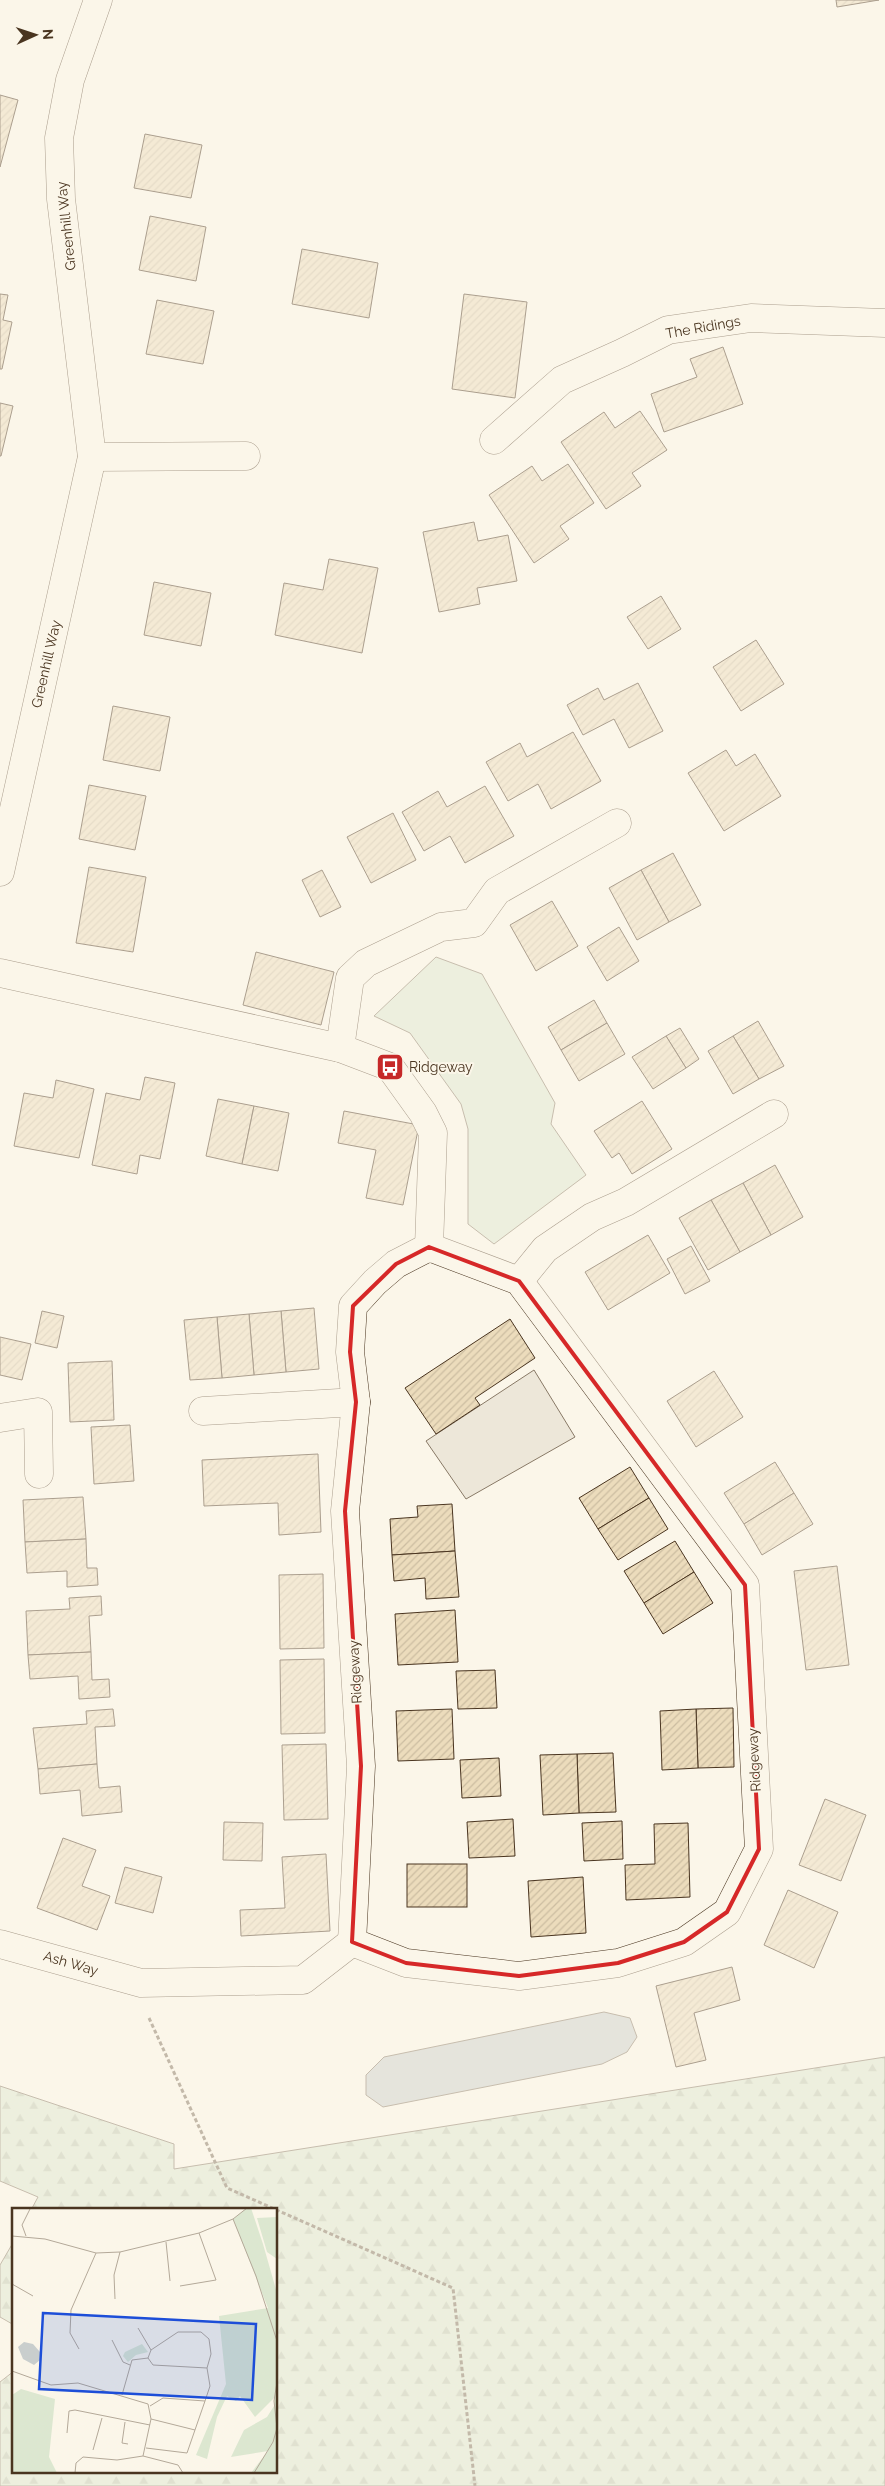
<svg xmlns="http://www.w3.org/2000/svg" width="885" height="2486" viewBox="0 0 885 2486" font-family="Raleway,sans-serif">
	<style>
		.forest { fill: url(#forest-firs); stroke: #887966 }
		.park { fill: #dce7d0; stroke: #887966 }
		.parking { fill: #ede7d9; stroke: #887966 }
		.water { fill: #c9cecd; stroke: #887966 }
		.building { fill: url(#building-hatch); stroke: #4a3520 }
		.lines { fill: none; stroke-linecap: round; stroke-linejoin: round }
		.minor-casing { stroke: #4a3520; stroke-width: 29 }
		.path { stroke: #7f6f5c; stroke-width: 3; stroke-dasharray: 4 2.5; stroke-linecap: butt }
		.minor { stroke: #fbf6e9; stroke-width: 28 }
		.marked { fill: none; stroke: #d62828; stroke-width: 4; stroke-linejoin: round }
		.labels { text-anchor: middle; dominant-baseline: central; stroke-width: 4; stroke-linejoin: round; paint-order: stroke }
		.street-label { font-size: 14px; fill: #4a3520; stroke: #fbf6e9 }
		.poi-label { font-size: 14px; fill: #4a3520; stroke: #fbf6e9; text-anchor: start }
		.inset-road { fill: none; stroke: #b4a999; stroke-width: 1 }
		.view { fill: #1d4ed8; fill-opacity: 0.15; stroke: #1d4ed8; stroke-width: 2.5 }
		.inset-edge { fill: none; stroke: #4a3520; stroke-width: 2.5 }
	</style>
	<defs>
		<pattern id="forest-firs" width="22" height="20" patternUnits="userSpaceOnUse" patternTransform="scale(1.25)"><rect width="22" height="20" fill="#dce7d0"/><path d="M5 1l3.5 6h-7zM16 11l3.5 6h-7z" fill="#bec7b2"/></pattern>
		<pattern id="building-hatch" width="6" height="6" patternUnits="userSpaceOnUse" patternTransform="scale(1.25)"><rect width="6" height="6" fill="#ecdcbc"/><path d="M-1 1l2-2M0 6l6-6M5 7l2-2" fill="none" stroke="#ccbda1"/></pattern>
	</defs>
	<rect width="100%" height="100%" fill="#fbf6e9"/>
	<g class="forest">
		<path d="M 885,2057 L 885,2486 L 0,2486 L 0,2382 L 14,2371 L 14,2472 L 276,2472 L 276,2210 L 31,2210 L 38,2197 L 0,2181 L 0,2086 L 174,2144 L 174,2169 Z"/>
		<path d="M 14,2241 L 14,2325 L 0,2317 L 0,2265 Z"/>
	</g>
	<path class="park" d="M 436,957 L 482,974 L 555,1103 L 551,1124 L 586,1175 L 494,1244 L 468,1224 L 468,1129 L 461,1104 L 410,1033 L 374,1016 Z"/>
	<path class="parking" d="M 534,1370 L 575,1437 L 466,1499 L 426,1441 Z"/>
	<path class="water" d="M 604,2012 L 630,2018 L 637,2037 L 627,2052 L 602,2064 L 383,2107 L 366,2095 L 366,2075 L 384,2057 Z"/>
	<g class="building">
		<path d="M 836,0 L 879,0 L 837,7 Z"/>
		<path d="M 0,95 L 18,100 L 0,167 Z"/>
		<path d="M 145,134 L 202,145 L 191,198 L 134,188 Z"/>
		<path d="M 150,216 L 206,227 L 196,281 L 139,270 Z"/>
		<path d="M 302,249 L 378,263 L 369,318 L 292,304 Z"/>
		<path d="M 0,294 L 8,295 L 3,320 L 12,322 L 2,369 L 0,369 Z"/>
		<path d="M 464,294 L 527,302 L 515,398 L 452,389 Z"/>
		<path d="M 157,300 L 214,311 L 203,364 L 146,354 Z"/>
		<path d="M 723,347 L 743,404 L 664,432 L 651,394 L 697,377 L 690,359 Z"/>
		<path d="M 0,403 L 13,406 L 1,456 L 0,456 Z"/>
		<path d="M 640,411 L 667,450 L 632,473 L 641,486 L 606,509 L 561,442 L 604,412 L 615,428 Z"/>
		<path d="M 568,464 L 594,503 L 560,526 L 569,539 L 534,563 L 489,495 L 532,466 L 542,481 Z"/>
		<path d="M 474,522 L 478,541 L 508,535 L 517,581 L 477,588 L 480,604 L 439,612 L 423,532 Z"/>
		<path d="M 329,559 L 378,568 L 362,653 L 275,635 L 284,583 L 323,590 Z"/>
		<path d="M 154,582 L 211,593 L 201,646 L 144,635 Z"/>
		<path d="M 661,596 L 681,629 L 648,649 L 627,617 Z"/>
		<path d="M 756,640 L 784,684 L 741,711 L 713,667 Z"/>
		<path d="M 638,683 L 663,731 L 629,748 L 614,719 L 583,735 L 567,705 L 598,688 L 604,700 Z"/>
		<path d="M 113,706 L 170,717 L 160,771 L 103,760 Z"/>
		<path d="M 573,732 L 601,781 L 551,809 L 538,784 L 508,801 L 486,762 L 520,743 L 527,757 Z"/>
		<path d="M 726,750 L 736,766 L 755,754 L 781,796 L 724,831 L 688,773 Z"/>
		<path d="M 89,785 L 146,796 L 135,850 L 79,839 Z"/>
		<path d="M 485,786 L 514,836 L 465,863 L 450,836 L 424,851 L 402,812 L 438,791 L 447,807 Z"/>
		<path d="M 393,813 L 416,860 L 371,883 L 347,837 Z"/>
		<path d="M 673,853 L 701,905 L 669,922 L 641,870 Z"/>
		<path d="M 89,867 L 146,877 L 133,952 L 76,943 Z"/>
		<path d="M 322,870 L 341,907 L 320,917 L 302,880 Z"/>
		<path d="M 641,870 L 669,922 L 637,940 L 609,888 Z"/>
		<path d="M 552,901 L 578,946 L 536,971 L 510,925 Z"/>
		<path d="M 619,927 L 639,961 L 607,981 L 587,947 Z"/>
		<path d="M 256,952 L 334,972 L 321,1025 L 243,1005 Z"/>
		<path d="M 594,1000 L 607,1023 L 561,1050 L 548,1027 Z"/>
		<path d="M 758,1021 L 784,1066 L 759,1079 L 733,1036 Z"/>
		<path d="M 607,1023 L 625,1054 L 579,1081 L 561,1050 Z"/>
		<path d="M 680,1028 L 699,1059 L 686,1068 L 666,1036 Z"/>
		<path d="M 666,1036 L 686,1068 L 653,1089 L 632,1057 Z"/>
		<path d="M 733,1036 L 759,1079 L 733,1094 L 708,1051 Z"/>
		<path d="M 145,1077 L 175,1083 L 160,1159 L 140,1155 L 137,1174 L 92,1165 L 106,1093 L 140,1100 Z"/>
		<path d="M 56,1080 L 94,1089 L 79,1158 L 14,1146 L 24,1093 L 53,1098 Z"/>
		<path d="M 218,1099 L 254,1106 L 242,1164 L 206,1156 Z"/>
		<path d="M 642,1101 L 672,1149 L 632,1174 L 619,1153 L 612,1158 L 594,1131 Z"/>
		<path d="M 254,1106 L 289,1113 L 278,1171 L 242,1164 Z"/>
		<path d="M 344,1111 L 419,1125 L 403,1205 L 366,1198 L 376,1150 L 338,1143 Z"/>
		<path d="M 775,1165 L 803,1217 L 771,1235 L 743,1183 Z"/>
		<path d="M 743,1183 L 771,1235 L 740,1252 L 711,1200 Z"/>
		<path d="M 711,1200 L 740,1252 L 708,1270 L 679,1218 Z"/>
		<path d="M 648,1235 L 670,1273 L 608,1310 L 585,1272 Z"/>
		<path d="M 691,1246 L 710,1281 L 685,1294 L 667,1259 Z"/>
		<path d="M 314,1308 L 319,1369 L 286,1372 L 281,1311 Z"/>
		<path d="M 42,1311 L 64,1316 L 57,1348 L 35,1343 Z"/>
		<path d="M 281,1311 L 286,1372 L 254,1375 L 249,1314 Z"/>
		<path d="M 249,1314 L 254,1375 L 222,1378 L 217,1317 Z"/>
		<path d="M 217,1317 L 222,1378 L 190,1380 L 184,1320 Z"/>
		<path d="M 510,1319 L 535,1358 L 475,1398 L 480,1405 L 436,1434 L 405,1388 Z"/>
		<path d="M 0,1337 L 31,1344 L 22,1380 L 0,1375 Z"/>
		<path d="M 112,1361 L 114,1420 L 70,1422 L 68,1363 Z"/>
		<path d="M 714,1371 L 743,1417 L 696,1447 L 667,1401 Z"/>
		<path d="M 130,1425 L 134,1481 L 94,1484 L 91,1427 Z"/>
		<path d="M 318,1454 L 321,1532 L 279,1535 L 278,1503 L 204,1506 L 202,1460 Z"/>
		<path d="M 775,1462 L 794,1493 L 744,1524 L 724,1493 Z"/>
		<path d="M 630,1467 L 649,1498 L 598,1529 L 579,1498 Z"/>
		<path d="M 794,1493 L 813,1524 L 762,1555 L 744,1524 Z"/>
		<path d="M 83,1497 L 86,1539 L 25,1542 L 23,1500 Z"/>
		<path d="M 649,1498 L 668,1529 L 618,1560 L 598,1529 Z"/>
		<path d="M 452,1504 L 455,1551 L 392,1555 L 390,1519 L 418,1517 L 417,1506 Z"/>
		<path d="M 86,1539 L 87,1568 L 97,1568 L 98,1585 L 67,1587 L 67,1571 L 27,1573 L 25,1542 Z"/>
		<path d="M 675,1541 L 694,1572 L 644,1603 L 624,1571 Z"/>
		<path d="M 455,1551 L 459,1597 L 426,1599 L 425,1578 L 394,1581 L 392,1555 Z"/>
		<path d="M 837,1566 L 849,1665 L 806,1670 L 794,1571 Z"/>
		<path d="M 694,1572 L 713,1603 L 663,1634 L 644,1603 Z"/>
		<path d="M 323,1574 L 324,1648 L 280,1649 L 279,1575 Z"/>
		<path d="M 101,1596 L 102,1615 L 89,1616 L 91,1652 L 28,1655 L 26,1611 L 70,1609 L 69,1598 Z"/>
		<path d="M 455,1610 L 458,1662 L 398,1665 L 395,1614 Z"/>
		<path d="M 91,1652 L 92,1680 L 109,1679 L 110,1697 L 79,1699 L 78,1676 L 30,1679 L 28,1655 Z"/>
		<path d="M 324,1659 L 325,1733 L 281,1734 L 280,1660 Z"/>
		<path d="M 495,1670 L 497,1708 L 458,1709 L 456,1671 Z"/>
		<path d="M 733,1708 L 734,1767 L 698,1768 L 696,1709 Z"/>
		<path d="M 113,1709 L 115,1726 L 95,1727 L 97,1764 L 38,1769 L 33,1728 L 87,1724 L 86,1711 Z"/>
		<path d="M 452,1709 L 454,1759 L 398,1761 L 396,1711 Z"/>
		<path d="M 696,1709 L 698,1768 L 662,1770 L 660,1711 Z"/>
		<path d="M 326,1744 L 328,1819 L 284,1820 L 282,1745 Z"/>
		<path d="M 613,1753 L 616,1812 L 579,1813 L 577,1754 Z"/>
		<path d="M 577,1754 L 579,1813 L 543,1815 L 540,1755 Z"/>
		<path d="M 499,1758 L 501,1796 L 462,1798 L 460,1760 Z"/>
		<path d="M 97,1764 L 99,1788 L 120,1786 L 122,1812 L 82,1816 L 80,1790 L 40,1794 L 38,1769 Z"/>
		<path d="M 825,1799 L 866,1815 L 841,1881 L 799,1865 Z"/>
		<path d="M 513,1819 L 515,1856 L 469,1858 L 467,1822 Z"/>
		<path d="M 622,1821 L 623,1859 L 584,1861 L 582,1823 Z"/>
		<path d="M 224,1822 L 263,1823 L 262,1861 L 223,1860 Z"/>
		<path d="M 688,1823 L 690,1897 L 626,1900 L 625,1865 L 655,1864 L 654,1824 Z"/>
		<path d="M 63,1838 L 96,1850 L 82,1886 L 110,1896 L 97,1930 L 37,1908 Z"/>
		<path d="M 326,1854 L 330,1931 L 241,1936 L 240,1910 L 285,1908 L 282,1857 Z"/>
		<rect x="407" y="1864" width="60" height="43"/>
		<path d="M 125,1867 L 162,1877 L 153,1913 L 115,1903 Z"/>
		<path d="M 583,1877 L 586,1933 L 531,1937 L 528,1881 Z"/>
		<path d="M 788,1890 L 838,1912 L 814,1968 L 764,1945 Z"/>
		<path d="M 732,1967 L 740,2000 L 694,2013 L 706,2060 L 676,2067 L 656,1986 Z"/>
	</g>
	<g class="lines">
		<g class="minor-casing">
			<g id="minor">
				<path d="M 494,440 L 562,380 L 622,353 L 668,330 L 751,318 L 885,323"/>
				<path d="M 92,457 L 246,456"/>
				<path d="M 0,872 L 92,457 L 61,199 L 59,138 L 70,80 L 98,0"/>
				<path d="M 0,973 L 340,1048 L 390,1067 L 423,1113 L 433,1133 L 429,1247"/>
				<path d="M 340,1048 L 350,978 L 366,963 L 441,927 L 474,923 L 497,891 L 617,823"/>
				<path d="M 429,1247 L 519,1281 L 745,1585 L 759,1849 L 727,1912 L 684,1942 L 618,1963 L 519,1976 L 406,1963 L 352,1942 L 361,1766 L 345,1511 L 356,1402 L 350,1352 L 353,1306 L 375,1282 L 396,1264 Z"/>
				<path d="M 519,1281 L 545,1249 L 592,1217 L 626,1202 L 774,1114"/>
				<path d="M 203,1411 L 356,1402"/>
				<path d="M 0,1418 L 38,1412 L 39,1474"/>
				<path d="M 0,1944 L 141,1983 L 303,1980 L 352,1942"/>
			</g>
		</g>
		<path class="path" d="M 149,2018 L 227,2188 L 453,2288 L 475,2486"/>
		<use href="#minor" class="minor"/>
	</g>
	<path d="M0 0H885V2486H0ZM 429,1247 L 519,1281 L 745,1585 L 759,1849 L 727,1912 L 684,1942 L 618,1963 L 519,1976 L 406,1963 L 352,1942 L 361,1766 L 345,1511 L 356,1402 L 350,1352 L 353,1306 L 396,1264 Z" fill="#fbf6e9" fill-opacity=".55" fill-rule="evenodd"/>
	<path class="marked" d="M 429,1247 L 519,1281 L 745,1585 L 759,1849 L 727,1912 L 684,1942 L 618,1963 L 519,1976 L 406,1963 L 352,1942 L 361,1766 L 345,1511 L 356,1402 L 350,1352 L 353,1306 L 396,1264 Z"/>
	<defs>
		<g id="bus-square" transform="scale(1.4375)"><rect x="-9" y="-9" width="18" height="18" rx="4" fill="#c62828" stroke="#fbf6e9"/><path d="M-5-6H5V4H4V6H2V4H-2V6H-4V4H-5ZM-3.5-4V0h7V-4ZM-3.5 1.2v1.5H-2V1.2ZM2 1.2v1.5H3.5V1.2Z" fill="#fff"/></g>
	</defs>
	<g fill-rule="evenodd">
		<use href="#bus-square" x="390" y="1067"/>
	</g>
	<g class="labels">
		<g class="street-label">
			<text transform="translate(66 226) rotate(-96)">Greenhill Way</text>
			<text transform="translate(703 327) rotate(-10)">The Ridings</text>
			<text transform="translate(46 664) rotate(-77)">Greenhill Way</text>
			<text transform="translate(355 1672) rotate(-93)">Ridgeway</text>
			<text transform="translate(754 1760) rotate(-93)">Ridgeway</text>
			<text transform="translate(71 1963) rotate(16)">Ash Way</text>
		</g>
		<g class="poi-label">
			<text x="409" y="1067">Ridgeway</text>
		</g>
	</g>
	<g transform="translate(12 2208)">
		<rect width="265" height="265" fill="#fbf6e9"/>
		<path d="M 235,0 L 239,0 L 251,36 L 265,85 L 265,265 L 239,265 L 256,243 L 219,249 L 232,222 L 255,209 L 262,198 L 262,190 L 243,209 L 228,188 L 224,193 L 215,188 L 205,209 L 195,251 L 184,247 L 214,176 L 207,108 L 256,100 L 221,11 ZM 265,9 L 265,51 L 255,44 L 245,10 ZM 9,181 L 43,191 L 37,249 L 45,265 L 0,265 L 0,187 Z" fill="#dce7d0"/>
		<path d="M 130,136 L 136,144 L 124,147 L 116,154 L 111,148 L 113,144 Z" fill="#dce7d0"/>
		<path d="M 12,134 L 21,136 L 28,144 L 28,152 L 22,157 L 11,151 L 6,139 Z" fill="#c9cecd"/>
		<path class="inset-road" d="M 221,11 L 244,68 L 265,133M 0,28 L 33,31 L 84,45 L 108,44 L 187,25 L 221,11 L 235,0M 14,28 L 10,17 L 18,1M 154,34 L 158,73M 0,76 L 21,88M 168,78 L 204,72 L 187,25M 103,91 L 102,67 L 108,44M 126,120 L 139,142M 100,132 L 111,154 L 118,157M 67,141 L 58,125 L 59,102 L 84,45M 0,163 L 39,177 L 66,175 L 136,196 L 139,211 L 131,248M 110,187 L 120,152 L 136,150 L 141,157 L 195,160 L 199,146 L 197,131 L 189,124 L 166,124 L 139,142 L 136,150M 193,193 L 198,178 L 195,160M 139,211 L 183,222M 113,214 L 110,235 L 116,236M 55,225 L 57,203 L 63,202 L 138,217M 134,240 L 175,245 L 193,193 L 151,190 L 138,198M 81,242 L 90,210M 63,265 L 64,255 L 71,249 L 105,252 L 131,248 L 166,257 L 171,265M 242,265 L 261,234 L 265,220 L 262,193 L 265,174"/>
		<path class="view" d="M 31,105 L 244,116 L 240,192 L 27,181 Z"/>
		<rect width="265" height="265" class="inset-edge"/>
	</g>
	<g transform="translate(35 35) rotate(87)" stroke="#fbf6e9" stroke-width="4" paint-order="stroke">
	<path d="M0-4L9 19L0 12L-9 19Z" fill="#4a3520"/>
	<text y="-8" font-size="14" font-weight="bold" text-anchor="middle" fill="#4a3520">N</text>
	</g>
</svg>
